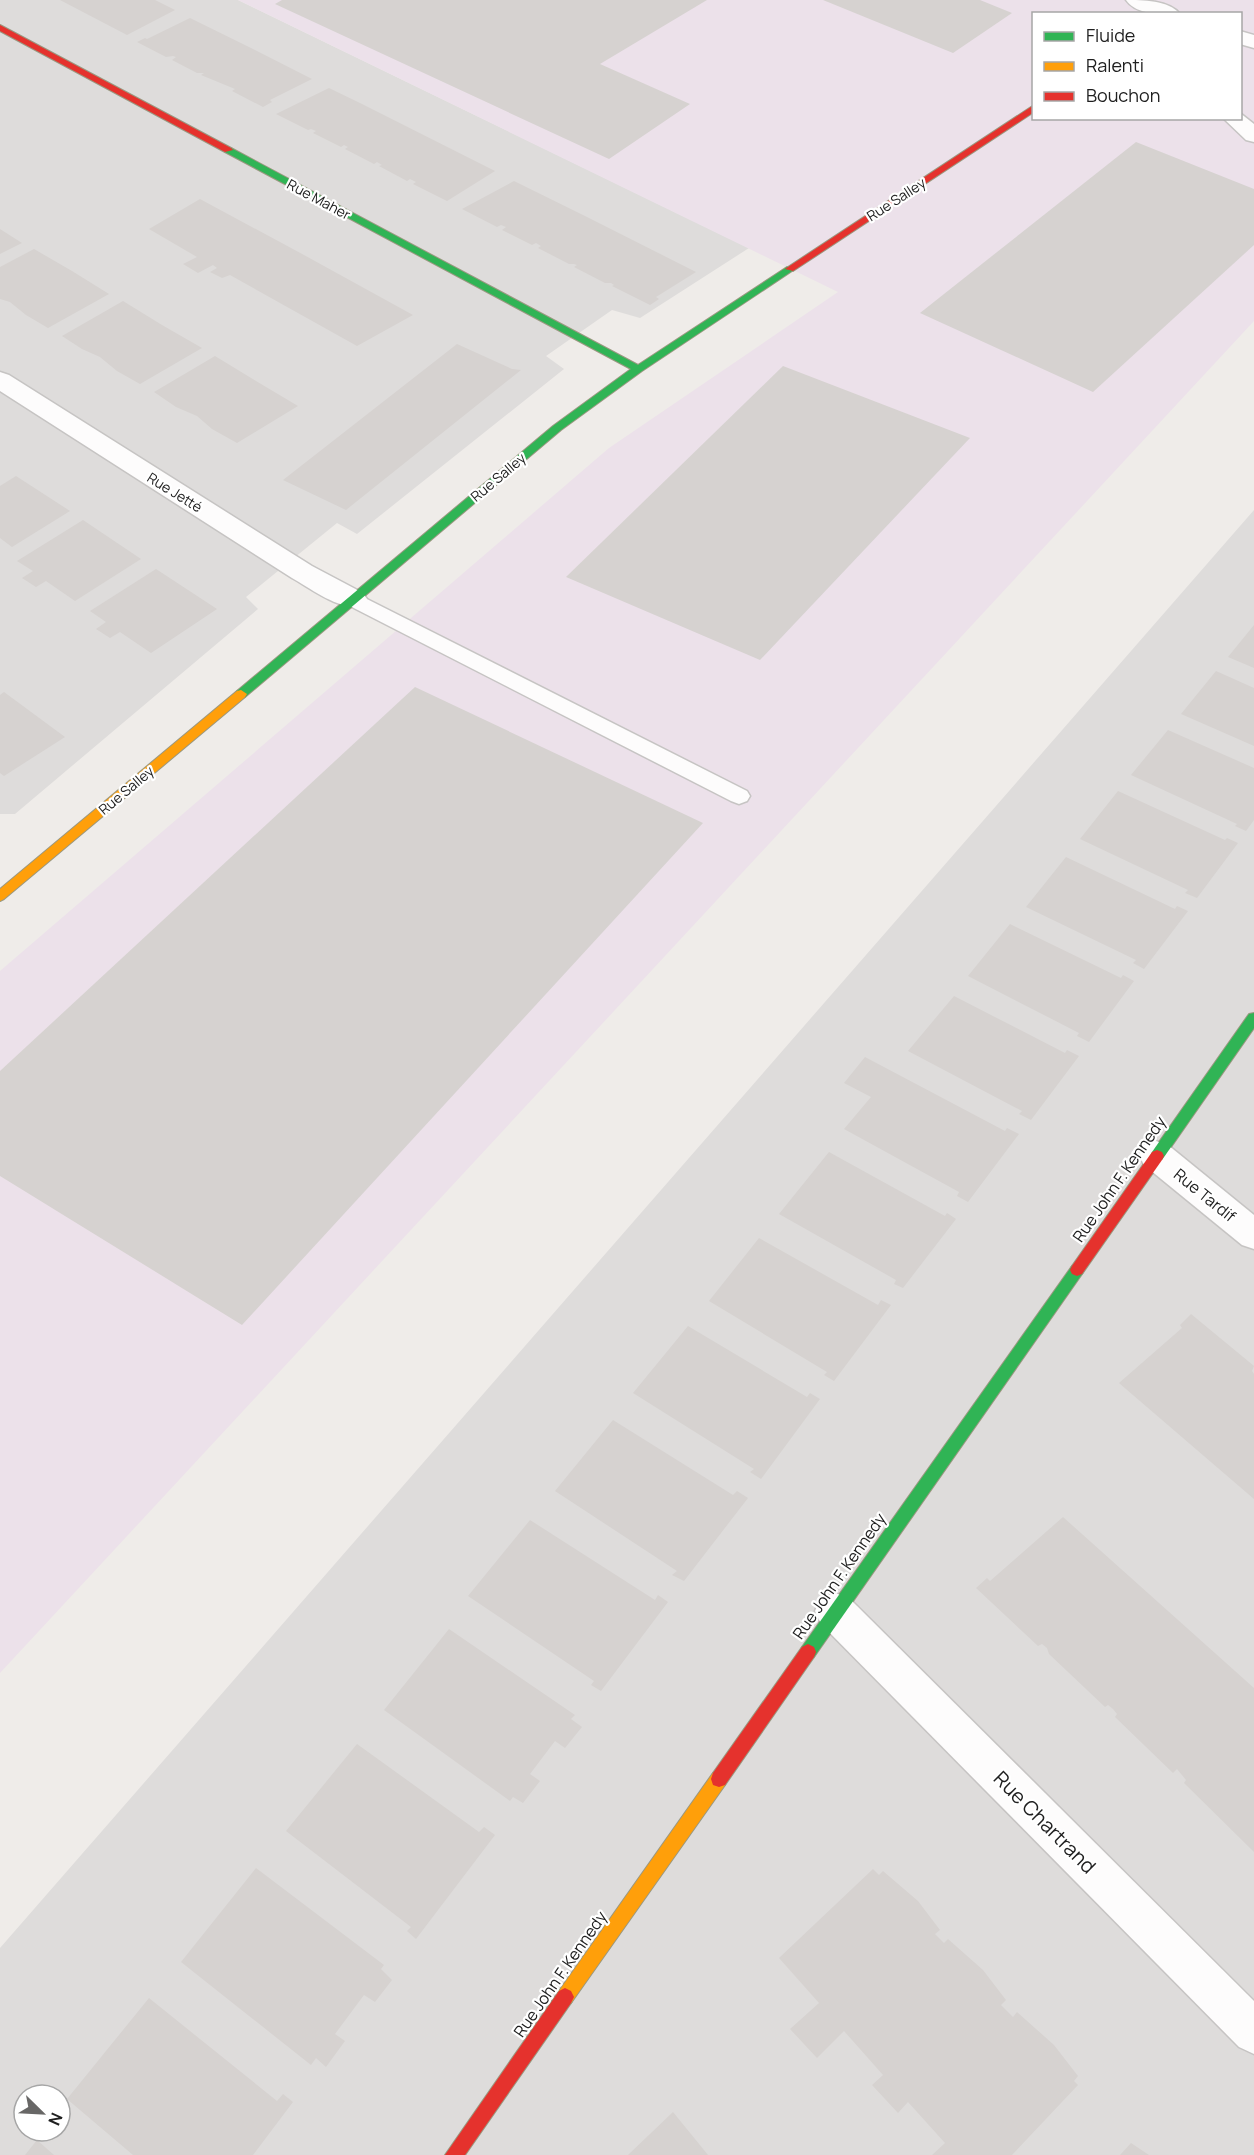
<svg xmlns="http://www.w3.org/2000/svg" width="1254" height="2155" viewBox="0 0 1254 2155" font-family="Manrope,sans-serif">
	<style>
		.residential { fill: #dedcdb; fill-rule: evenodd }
		.industrial { fill: #ece1ea; fill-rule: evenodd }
		.building { fill: #d6d2d0 }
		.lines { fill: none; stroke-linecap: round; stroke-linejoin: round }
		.lane-casing { stroke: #c6c4c3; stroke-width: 3 }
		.street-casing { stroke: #c6c4c3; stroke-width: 3 }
		.fast-casing { stroke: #9a9880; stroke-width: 2 }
		.slow-casing { stroke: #9a9880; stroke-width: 2 }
		.jam-casing { stroke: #9a9880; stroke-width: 2 }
		.lane { fill: #fdfcfc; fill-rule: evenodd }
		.street { fill: #fdfcfc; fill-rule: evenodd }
		.fast { fill: #30b455; fill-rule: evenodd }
		.slow { fill: #ff9f0a; fill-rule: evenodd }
		.jam { fill: #e5322d; fill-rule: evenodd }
		.labels { text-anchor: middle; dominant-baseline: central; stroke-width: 4.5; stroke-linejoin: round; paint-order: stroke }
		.far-street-label { font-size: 14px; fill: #202020; stroke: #fff }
		.street-label { font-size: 16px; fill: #202020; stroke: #fff }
		.near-street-label { font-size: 20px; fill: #202020; stroke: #fff }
	</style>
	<rect width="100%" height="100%" fill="#efece9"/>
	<g class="residential">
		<path d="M 0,0 L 238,0 L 749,248 L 640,318 L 612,310 L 546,356 L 564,369 L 357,534 L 337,523 L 246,597 L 258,609 L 15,814 L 0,814 Z"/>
		<path d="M 1254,510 L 1254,2155 L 0,2155 L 0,1948 ZM 24,2095 L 60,2095 L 60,2131 L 24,2131 Z"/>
	</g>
	<path class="industrial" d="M 238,0 L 1254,0 L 1254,321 L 0,1673 L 0,971 L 609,448 L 838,292 ZM 1034,14 L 1240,14 L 1240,118 L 1034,118 Z"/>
	<g class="building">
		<path d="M 60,0 L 155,0 L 175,10 L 127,35 Z"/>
		<path d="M 282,0 L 707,0 L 600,64 L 690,104 L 609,159 L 275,4 Z"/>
		<path d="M 823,0 L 980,0 L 1012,13 L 953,53 Z"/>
		<path d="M 190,18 L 251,48 L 312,79 L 270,100 L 272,102 L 263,107 L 232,91 L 235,89 L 201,75 L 204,73 L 197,73 L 172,60 L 176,57 L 173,56 L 166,57 L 137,42 L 145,38 L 147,39 Z"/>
		<path d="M 329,88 L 362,104 L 495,171 L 447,201 L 413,184 L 416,182 L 410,179 L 407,181 L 379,166 L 382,165 L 377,162 L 374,164 L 345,149 L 348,147 L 344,145 L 341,147 L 313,133 L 316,131 L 311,129 L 308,130 L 276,114 Z"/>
		<path d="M 1136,142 L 1254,189 L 1254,245 L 1093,392 L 920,313 Z"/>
		<path d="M 514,181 L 585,216 L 696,272 L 656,297 L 659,299 L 650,305 L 612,286 L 614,285 L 611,283 L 605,283 L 574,267 L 577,265 L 574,264 L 569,264 L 538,248 L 541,246 L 536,243 L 532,245 L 502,230 L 506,227 L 501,225 L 497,227 L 462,209 Z"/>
		<path d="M 200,199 L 304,255 L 413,315 L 357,346 L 230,275 L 222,278 L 210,272 L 217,268 L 213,265 L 198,273 L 183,264 L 197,257 L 149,229 Z"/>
		<path d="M 0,229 L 22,243 L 0,254 Z"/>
		<path d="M 34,249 L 72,271 L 109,294 L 48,328 L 26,315 L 10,302 L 0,299 L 0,267 Z"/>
		<path d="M 123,301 L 162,325 L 202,348 L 140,384 L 117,371 L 100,357 L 82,349 L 62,336 Z"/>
		<path d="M 457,344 L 512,369 L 521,370 L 346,510 L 283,480 Z"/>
		<path d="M 215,356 L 256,381 L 298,406 L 237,443 L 212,429 L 197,416 L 176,407 L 154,392 Z"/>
		<path d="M 783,366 L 970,438 L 760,660 L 566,577 Z"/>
		<path d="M 16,476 L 70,511 L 12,547 L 0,538 L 0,486 Z"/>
		<path d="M 83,520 L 141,559 L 75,601 L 46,581 L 36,587 L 22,578 L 33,571 L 17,561 Z"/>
		<path d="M 156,569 L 217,609 L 151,653 L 120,632 L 110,638 L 96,629 L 106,622 L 90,611 Z"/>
		<path d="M 1254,625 L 1254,668 L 1228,657 Z"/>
		<path d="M 1216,671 L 1254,688 L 1254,746 L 1181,714 Z"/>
		<path d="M 415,687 L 703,823 L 242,1325 L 0,1176 L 0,1071 Z"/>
		<path d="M 4,692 L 65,737 L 4,776 L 0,773 L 0,695 Z"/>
		<path d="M 1168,730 L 1254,768 L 1254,820 L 1246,831 L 1235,826 L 1237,824 L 1131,775 Z"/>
		<path d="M 1118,791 L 1225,840 L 1227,838 L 1238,843 L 1197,898 L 1185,893 L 1188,890 L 1080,839 Z"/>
		<path d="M 1066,857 L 1175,909 L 1177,906 L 1188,911 L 1144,969 L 1133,963 L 1136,960 L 1026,907 Z"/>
		<path d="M 1010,924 L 1121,978 L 1123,975 L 1134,981 L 1089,1042 L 1077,1036 L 1079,1033 L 968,976 Z"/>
		<path d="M 954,996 L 1065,1053 L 1067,1050 L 1079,1056 L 1031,1120 L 1019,1114 L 1022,1111 L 908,1051 Z"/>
		<path d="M 865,1057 L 1005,1131 L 1007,1128 L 1019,1134 L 968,1202 L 957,1196 L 959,1192 L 844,1129 L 871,1097 L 844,1083 Z"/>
		<path d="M 829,1152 L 945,1216 L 947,1213 L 956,1219 L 903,1288 L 894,1284 L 896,1280 L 779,1214 Z"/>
		<path d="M 759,1238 L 878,1305 L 881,1300 L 891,1305 L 834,1381 L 824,1375 L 827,1372 L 709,1301 Z"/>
		<path d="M 1191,1314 L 1254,1366 L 1252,1371 L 1254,1374 L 1254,1499 L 1119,1383 L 1182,1328 L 1180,1325 Z"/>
		<path d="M 688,1326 L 807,1397 L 810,1393 L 820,1399 L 761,1479 L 750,1472 L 754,1469 L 633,1393 Z"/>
		<path d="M 613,1420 L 733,1495 L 737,1491 L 748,1498 L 684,1581 L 672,1575 L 677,1571 L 555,1491 Z"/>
		<path d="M 1063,1517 L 1254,1688 L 1254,1852 L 1184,1783 L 1186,1780 L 1177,1769 L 1173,1773 L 1115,1717 L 1117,1714 L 1113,1709 L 1108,1705 L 1105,1707 L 1049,1654 L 1047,1648 L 1042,1644 L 1038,1646 L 976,1588 L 987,1578 L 990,1581 Z"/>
		<path d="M 530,1520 L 655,1600 L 658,1595 L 668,1602 L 601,1691 L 591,1685 L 594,1681 L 468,1596 Z"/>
		<path d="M 449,1629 L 575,1715 L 571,1719 L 582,1727 L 565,1748 L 555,1741 L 530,1774 L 540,1781 L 523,1803 L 513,1797 L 510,1801 L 384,1710 Z"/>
		<path d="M 357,1744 L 479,1832 L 484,1827 L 495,1835 L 416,1939 L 407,1931 L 411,1927 L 286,1831 Z"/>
		<path d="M 256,1868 L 384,1965 L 381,1969 L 392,1980 L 375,2002 L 364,1995 L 335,2034 L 345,2041 L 326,2067 L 316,2058 L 311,2065 L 181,1962 Z"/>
		<path d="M 873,1869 L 879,1875 L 883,1871 L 918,1901 L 940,1930 L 935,1934 L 944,1943 L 948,1939 L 983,1970 L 1006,2000 L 1001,2005 L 1013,2017 L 1017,2012 L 1054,2045 L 1078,2076 L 1074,2081 L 1078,2085 L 1012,2155 L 932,2155 L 945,2143 L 908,2102 L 898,2113 L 872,2085 L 883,2075 L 844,2031 L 817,2058 L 790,2029 L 819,2003 L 779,1958 Z"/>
		<path d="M 149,1998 L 277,2101 L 283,2094 L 293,2102 L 253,2155 L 133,2155 L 67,2099 Z"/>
		<path d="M 673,2112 L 708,2155 L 628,2155 Z"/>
		<path d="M 37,2140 L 54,2155 L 25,2155 Z"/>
		<path d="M 1131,2143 L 1149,2155 L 1120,2155 Z"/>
	</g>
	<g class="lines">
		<g class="lane-casing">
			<path id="lane" d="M 353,592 L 747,791 L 750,796 L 747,801 L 739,804 L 731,801 L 346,604 L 343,599 L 346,594 Z"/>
		</g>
		<g class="street-casing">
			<g id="street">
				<path d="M 1126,0 C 1142,0 1169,0 1180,14 C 1163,14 1137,16 1126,0 Z"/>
				<path d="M 1240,31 L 1254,35 L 1254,48 L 1240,44 Z"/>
				<path d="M 1240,113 L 1254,124 L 1254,142 L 1246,140 L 1223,118 L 1240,118 Z"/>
				<path d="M 0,372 L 9,375 L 312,566 L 363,593 L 367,599 L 363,605 C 340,612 312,589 292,578 L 0,391 Z"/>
				<path d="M 1156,1141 L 1168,1145 L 1254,1215 L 1254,1249 L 1242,1245 L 1144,1165 L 1139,1155 L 1144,1145 Z"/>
				<path d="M 835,1593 L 849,1598 L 1254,2001 L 1254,2054 L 1239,2047 L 821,1624 L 815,1611 L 821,1598 Z"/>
			</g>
		</g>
		<g class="fast-casing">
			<g id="fast">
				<path d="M 225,148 L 231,148 L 638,365 L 787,267 L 795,269 L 642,371 L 561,430 L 245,697 L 241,698 L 235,694 L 237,691 L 553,426 L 631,369 L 225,152 Z"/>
				<path d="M 1254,1013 L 1254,1028 L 1162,1160 L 1152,1160 L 1150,1156 L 1152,1152 L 1249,1014 Z"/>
				<path d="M 1077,1264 L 1082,1266 L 1084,1270 L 1082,1274 L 814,1657 L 808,1660 L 802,1657 L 800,1652 L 802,1647 L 1072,1266 Z"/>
			</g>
		</g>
		<g class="slow-casing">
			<g id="slow">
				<path d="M 241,690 L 247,694 L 245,697 L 4,899 L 0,901 L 0,889 L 237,691 Z"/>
				<path d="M 719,1771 L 725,1773 L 727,1779 L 725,1785 L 571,2003 L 565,2006 L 559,2003 L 556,1997 L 559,1991 L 713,1773 Z"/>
			</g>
		</g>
		<g class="jam-casing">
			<g id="jam">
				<path d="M 0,25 L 231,148 L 233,150 L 225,152 L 0,31 Z"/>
				<path d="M 1034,105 L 1034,112 L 793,271 L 785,269 Z"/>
				<path d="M 1157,1150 L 1162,1152 L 1164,1156 L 1162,1160 L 1082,1274 L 1077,1276 L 1072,1274 L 1070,1270 L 1072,1266 L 1152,1152 Z"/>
				<path d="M 808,1644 L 814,1647 L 816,1652 L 814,1657 L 725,1785 L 719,1787 L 713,1785 L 711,1779 L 713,1773 L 802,1647 Z"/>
				<path d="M 565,1988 L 571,1991 L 574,1997 L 571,2003 L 465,2155 L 445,2155 L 559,1991 Z"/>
			</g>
		</g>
		<use href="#lane" class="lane"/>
		<use href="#street" class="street"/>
		<use href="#fast" class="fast"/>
		<use href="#slow" class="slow"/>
		<use href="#jam" class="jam"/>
	</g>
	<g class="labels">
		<g class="far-street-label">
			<text transform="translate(319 199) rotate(28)">Rue Maher</text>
			<text transform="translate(896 199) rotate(-33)">Rue Salley</text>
			<text transform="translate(498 477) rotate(-40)">Rue Salley</text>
			<text transform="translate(175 492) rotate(32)">Rue Jetté</text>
			<text transform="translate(126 790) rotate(-40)">Rue Salley</text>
		</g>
		<g class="street-label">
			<text transform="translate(1119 1179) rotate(-55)">Rue John F. Kennedy</text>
			<text transform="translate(1205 1195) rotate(39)">Rue Tardif</text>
			<text transform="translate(839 1576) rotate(-55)">Rue John F. Kennedy</text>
			<text transform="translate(560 1974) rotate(-55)">Rue John F. Kennedy</text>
		</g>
		<g class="near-street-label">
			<text transform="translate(1045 1822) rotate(45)">Rue Chartrand</text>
		</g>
	</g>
	<rect x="1032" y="12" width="210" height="108" fill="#ffffff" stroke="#a6a6a6" stroke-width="1.5"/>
	<rect x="1044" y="32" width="30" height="9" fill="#30b455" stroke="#a6a6a6" stroke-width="1.5"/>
	<text x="1086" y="42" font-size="18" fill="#202020">Fluide</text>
	<rect x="1044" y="62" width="30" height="9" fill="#ff9f0a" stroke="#a6a6a6" stroke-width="1.5"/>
	<text x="1086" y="72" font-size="18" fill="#202020">Ralenti</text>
	<rect x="1044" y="92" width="30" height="9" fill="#e5322d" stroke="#a6a6a6" stroke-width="1.5"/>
	<text x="1086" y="102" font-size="18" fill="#202020">Bouchon</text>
	<g transform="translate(42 2113) rotate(114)"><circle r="28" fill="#ffffff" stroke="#a6a6a6" stroke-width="1.5"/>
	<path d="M0-4.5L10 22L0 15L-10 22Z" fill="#686766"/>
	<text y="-9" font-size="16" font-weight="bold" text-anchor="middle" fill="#202020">N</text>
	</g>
</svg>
